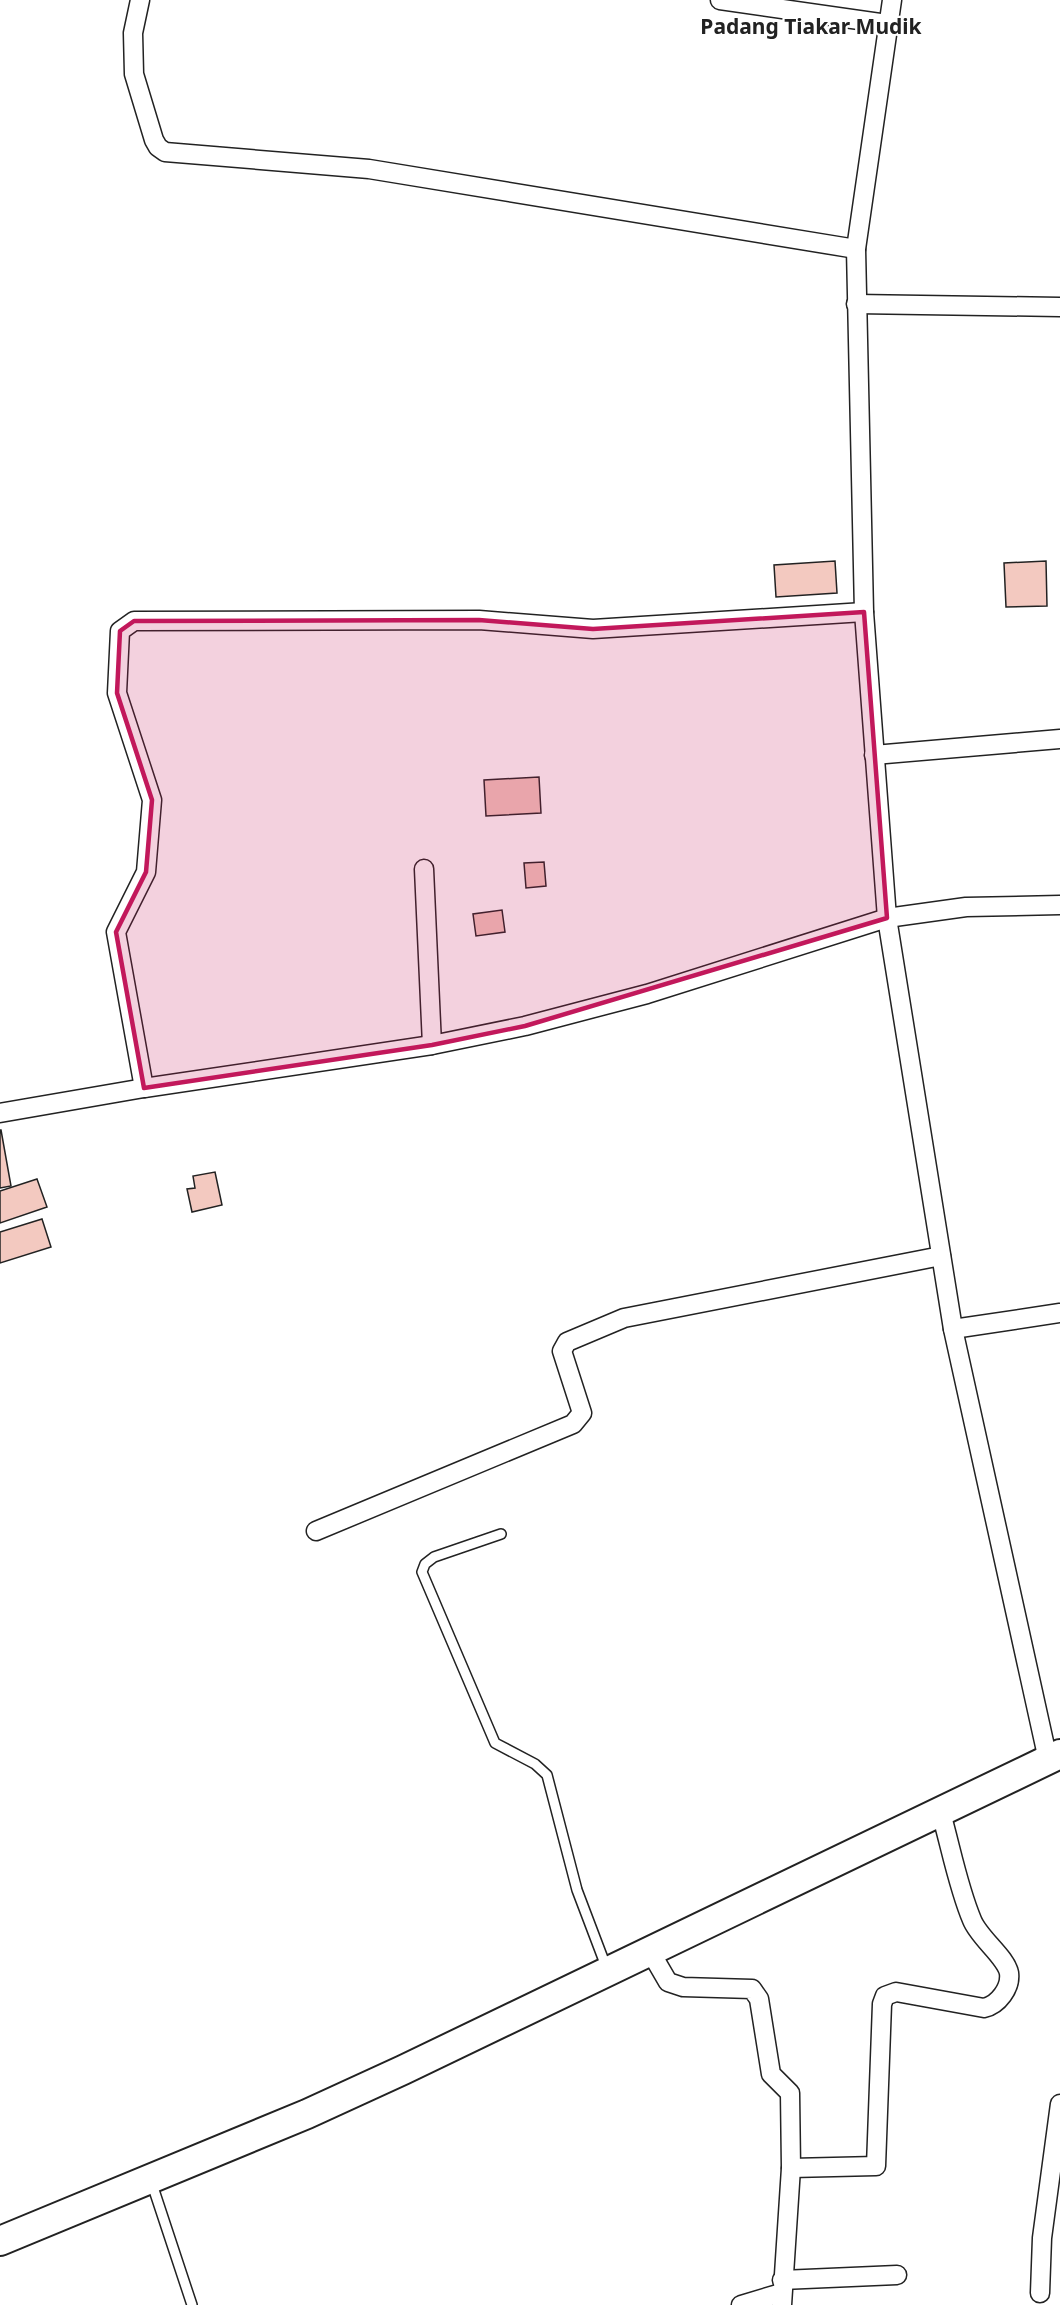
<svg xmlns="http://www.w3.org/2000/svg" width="1060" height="2305" viewBox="0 0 1060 2305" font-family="'Noto Sans',sans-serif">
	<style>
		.building { fill: #f3c9c0; stroke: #222; stroke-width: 1.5 }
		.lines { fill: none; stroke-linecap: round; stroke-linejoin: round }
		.lane-casing { stroke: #222; stroke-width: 12 }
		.street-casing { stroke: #222; stroke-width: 21 }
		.primary-casing { stroke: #222; stroke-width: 32 }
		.lane { stroke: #fff; stroke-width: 9 }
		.street { stroke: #fff; stroke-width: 18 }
		.primary { stroke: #fff; stroke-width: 28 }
		.marked { fill: #c2185b; fill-opacity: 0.2; stroke: #c2185b; stroke-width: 4.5; stroke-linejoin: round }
		.labels { text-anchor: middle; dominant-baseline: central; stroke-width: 4.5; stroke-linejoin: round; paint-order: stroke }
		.quarter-label { font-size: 21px; font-weight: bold; fill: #222; stroke: #fff }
	</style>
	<rect width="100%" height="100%" fill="#fff"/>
	<g class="building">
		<path d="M 835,561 L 837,593 L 776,597 L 774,565 Z"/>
		<path d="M 1046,561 L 1047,606 L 1006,607 L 1004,563 Z"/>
		<path d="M 539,777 L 541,813 L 486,816 L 484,780 Z"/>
		<path d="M 544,862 L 546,886 L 526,888 L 524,863 Z"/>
		<path d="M 502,910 L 505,932 L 476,936 L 473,914 Z"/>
		<path d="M 1,1130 L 11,1186 L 0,1188 L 0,1130 Z"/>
		<path d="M 215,1172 L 222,1205 L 192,1212 L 187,1189 L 195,1188 L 193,1176 Z"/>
		<path d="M 37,1179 L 47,1207 L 0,1223 L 0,1191 Z"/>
		<path d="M 42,1219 L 51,1247 L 0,1263 L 0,1232 Z"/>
	</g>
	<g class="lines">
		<g class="lane-casing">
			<g id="lane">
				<path d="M 501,1534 L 434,1557 L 425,1564 L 422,1572 L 495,1743 L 535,1764 L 547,1775 L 577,1890 L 607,1969"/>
				<path d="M 151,2181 L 192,2305"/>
			</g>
		</g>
		<g class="street-casing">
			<g id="street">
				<path d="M 140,0 L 133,33 L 134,74 L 154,140 L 158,147 L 165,152 L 369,169 L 856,249"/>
				<path d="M 720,0 L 887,24"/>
				<path d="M 892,0 L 856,249 L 864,612 L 887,918 L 953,1329 L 1048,1760"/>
				<path d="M 856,304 L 1060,307"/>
				<path d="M 874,755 L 1060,739"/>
				<path d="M 424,869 L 432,1045"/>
				<path d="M 144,1088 L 116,932 L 146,872 L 152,800 L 117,693 L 120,631 L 134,621 L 479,620 L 593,629 L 864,612"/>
				<path d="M 0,1113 L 144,1088 L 432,1045 L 525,1026 L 647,994 L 887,918 L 966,907 L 1060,905"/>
				<path d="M 953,1329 L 1060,1313"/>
				<path d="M 316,1531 L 573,1424 L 582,1413 L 562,1351 L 567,1342 L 624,1318 L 941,1256"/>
				<path d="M 650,1951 L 668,1982 L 683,1987 L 752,1989 L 759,1999 L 771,2074 L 790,2093 L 791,2168 L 782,2305"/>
				<path d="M 791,2168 L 876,2166 L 882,2004 L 885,1996 L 896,1992 L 984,2008 C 998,2005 1011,1988 1009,1973 C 1006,1957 979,1938 972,1920 C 958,1887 951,1848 941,1813"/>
				<path d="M 782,2280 L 897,2275"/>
				<path d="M 1040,2293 L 1042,2238 L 1060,2104"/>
				<path d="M 741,2305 L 781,2293"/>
			</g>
		</g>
		<g class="primary-casing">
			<path id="primary" d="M 0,2241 L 307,2114 L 403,2070 L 1060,1754"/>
		</g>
		<use href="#lane" class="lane"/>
		<use href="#street" class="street"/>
		<use href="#primary" class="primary"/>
	</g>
	<path class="marked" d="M 864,612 L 887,918 L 525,1026 L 432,1045 L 144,1088 L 116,932 L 146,872 L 152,800 L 117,693 L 120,631 L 134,621 L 479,620 L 593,629 Z"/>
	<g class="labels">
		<g class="quarter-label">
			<text x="811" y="26">Padang Tiakar Mudik</text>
		</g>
	</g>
</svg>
